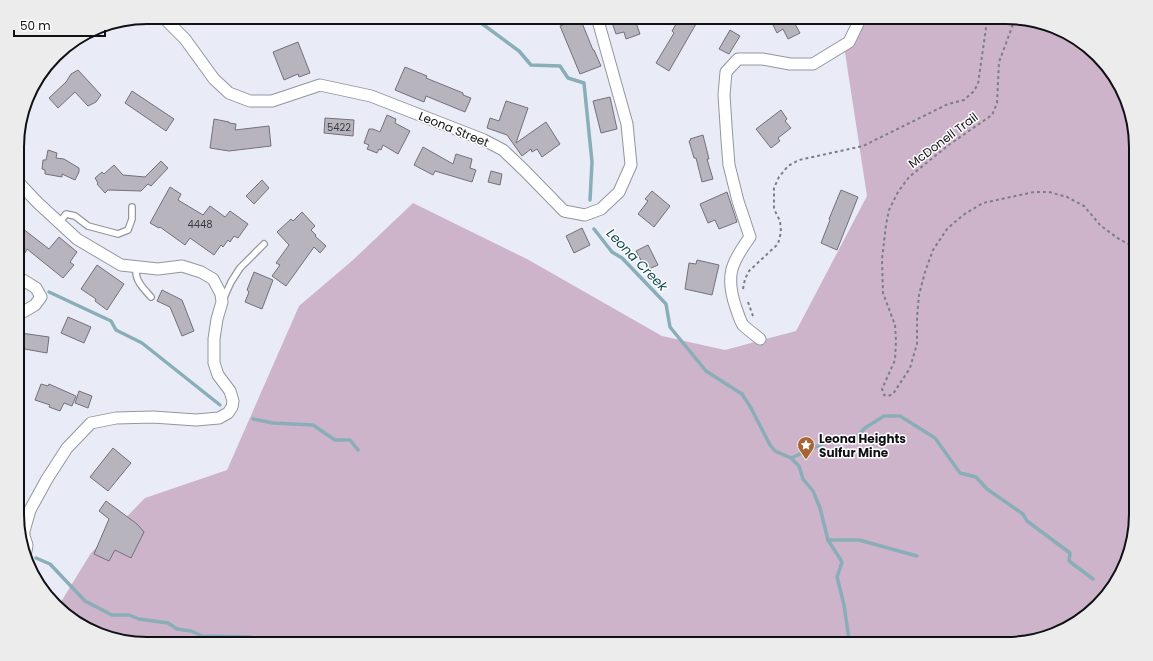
<svg xmlns="http://www.w3.org/2000/svg" width="1153" height="661" viewBox="0 0 1153 661" font-family="Poppins,sans-serif">
	<style>
		.forest { fill: #cdb4cb }
		.lines { fill: none; stroke-linecap: round; stroke-linejoin: round }
		.stream { stroke: #89aeb7; stroke-width: 3.5 }
		.building { fill: #b7b4be; stroke: #737079 }
		.lane-casing { stroke: #93969f; stroke-width: 8 }
		.street-casing { stroke: #93969f; stroke-width: 13 }
		.path { stroke: #7c7e85; stroke-width: 2; stroke-dasharray: 3 3; stroke-linecap: butt }
		.lane { stroke: #fff; stroke-width: 5.5 }
		.street { stroke: #fff; stroke-width: 11 }
		.labels { text-anchor: middle; dominant-baseline: central; stroke-width: 3; stroke-linejoin: round; paint-order: stroke }
		.number-label { font-size: 10px; fill: #3a3a3f }
		.street-label { font-size: 12px; fill: #101115; stroke: #fff }
		.poi-label { font-size: 12px; font-weight: bold; fill: #101115; stroke: #fff; text-anchor: start }
		.water-label { font-size: 13px; font-style: italic; fill: #0f4752; stroke: #fff }
		.rim { fill: none; stroke: #101115; stroke-width: 2 }
	</style>
	<rect width="100%" height="100%" fill="#e9ecf6"/>
	<path class="forest" d="M 855,17 L 1007,17 L 1071,34 L 1119,82 L 1136,138 L 1136,523 L 1119,579 L 1071,627 L 1015,644 L 146,644 L 82,627 L 59,605 L 91,553 L 145,498 L 227,470 L 299,306 L 353,260 L 413,203 L 527,259 L 662,336 L 725,350 L 796,331 L 867,196 L 844,46 Z"/>
	<g class="lines">
		<g class="stream">
			<path d="M 473,17 L 519,51 L 531,65 L 560,66 L 568,78 L 584,83 L 592,162 L 590,200"/>
			<path d="M 594,229 L 612,252 L 622,258 L 666,304 L 670,327 L 706,371 L 742,394 L 751,408 L 770,445 L 775,451 L 791,458 L 799,466 L 803,479 L 813,491 L 820,508 L 828,540 L 842,562 L 837,577 L 844,605 L 849,639 L 852,644"/>
			<path d="M 49,292 L 111,321 L 116,330 L 142,343 L 220,405"/>
			<path d="M 253,419 L 273,423 L 313,425 L 335,440 L 350,440 L 358,450"/>
			<path d="M 791,458 L 825,443 L 855,439 L 865,428 L 884,416 L 900,416 L 935,438 L 960,473 L 976,477 L 987,489 L 1023,514 L 1027,521 L 1070,553 L 1069,561 L 1093,579"/>
			<path d="M 828,540 L 859,540 L 917,556"/>
			<path d="M 36,558 L 50,564 L 85,601 L 112,615 L 129,615 L 139,619 L 168,623 L 177,629 L 191,631 L 202,636 L 250,637 L 268,644"/>
		</g>
	</g>
	<g class="building">
		<path d="M 610,17 L 634,17 L 640,34 L 626,39 L 624,32 L 616,34 Z"/>
		<path d="M 680,17 L 700,17 L 669,71 L 656,63 L 674,33 L 672,31 Z"/>
		<path d="M 782,17 L 791,17 L 800,33 L 788,39 L 783,29 L 777,33 L 772,23 Z"/>
		<path d="M 580,18 L 593,50 L 594,50 L 601,66 L 580,74 L 560,26 Z"/>
		<path d="M 730,30 L 740,36 L 729,54 L 719,49 Z"/>
		<path d="M 298,42 L 310,73 L 299,77 L 298,74 L 284,80 L 273,52 Z"/>
		<path d="M 405,67 L 427,76 L 426,78 L 463,93 L 463,95 L 471,98 L 465,112 L 426,96 L 424,102 L 395,90 Z"/>
		<path d="M 78,70 L 101,95 L 96,102 L 88,106 L 75,92 L 58,108 L 49,98 L 66,82 L 71,74 Z"/>
		<path d="M 132,91 L 174,119 L 166,131 L 125,103 Z"/>
		<path d="M 610,97 L 617,129 L 601,133 L 593,101 Z"/>
		<path d="M 506,101 L 528,108 L 516,143 L 546,122 L 560,144 L 542,157 L 537,149 L 532,152 L 531,149 L 522,156 L 507,135 L 487,128 L 490,118 L 499,121 Z"/>
		<path d="M 781,110 L 787,119 L 785,121 L 791,128 L 778,138 L 780,141 L 771,148 L 756,129 Z"/>
		<path d="M 387,115 L 396,119 L 395,123 L 410,131 L 398,154 L 383,145 L 381,150 L 379,149 L 377,153 L 367,149 L 369,145 L 364,143 L 369,129 L 373,129 L 380,132 Z"/>
		<path d="M 325,118 L 354,120 L 353,136 L 324,133 Z"/>
		<path d="M 214,119 L 229,122 L 229,123 L 236,124 L 235,130 L 269,126 L 271,146 L 229,151 L 210,148 Z"/>
		<path d="M 703,135 L 709,159 L 707,159 L 713,179 L 702,182 L 696,158 L 694,158 L 689,141 L 691,140 L 690,139 Z"/>
		<path d="M 423,147 L 453,164 L 456,154 L 472,159 L 470,168 L 476,170 L 472,182 L 435,171 L 433,175 L 414,165 Z"/>
		<path d="M 48,150 L 57,153 L 56,158 L 64,159 L 79,168 L 79,172 L 75,180 L 62,174 L 62,177 L 45,174 L 45,170 L 42,169 L 43,160 L 46,160 Z"/>
		<path d="M 161,161 L 168,168 L 151,186 L 148,184 L 141,191 L 108,190 L 105,193 L 97,184 L 98,183 L 95,178 L 102,172 L 104,174 L 114,165 L 123,175 L 145,177 Z"/>
		<path d="M 491,171 L 502,174 L 500,185 L 488,182 Z"/>
		<path d="M 262,180 L 269,188 L 254,204 L 246,196 Z"/>
		<path d="M 170,187 L 181,194 L 178,200 L 203,215 L 210,206 L 225,217 L 230,211 L 248,224 L 238,238 L 234,236 L 230,242 L 228,240 L 223,247 L 221,245 L 214,255 L 190,238 L 185,245 L 160,227 L 159,228 L 150,223 Z"/>
		<path d="M 841,190 L 858,197 L 837,250 L 821,243 L 830,220 L 829,219 Z"/>
		<path d="M 652,191 L 670,206 L 654,227 L 638,214 L 648,201 L 645,199 Z"/>
		<path d="M 727,192 L 737,222 L 719,229 L 715,220 L 708,223 L 700,204 Z"/>
		<path d="M 302,212 L 315,226 L 311,230 L 316,235 L 315,236 L 326,246 L 320,253 L 314,247 L 286,286 L 272,276 L 280,265 L 276,263 L 289,245 L 277,232 L 291,219 L 293,221 Z"/>
		<path d="M 18,225 L 49,249 L 59,237 L 77,252 L 70,262 L 74,265 L 63,278 L 27,249 L 25,253 L 18,248 Z"/>
		<path d="M 582,228 L 590,245 L 574,253 L 566,236 Z"/>
		<path d="M 648,245 L 658,265 L 649,269 L 645,261 L 642,262 L 636,251 Z"/>
		<path d="M 697,260 L 719,265 L 712,295 L 685,289 L 689,263 L 696,264 Z"/>
		<path d="M 97,265 L 124,284 L 107,310 L 95,301 L 96,299 L 81,289 Z"/>
		<path d="M 254,272 L 273,280 L 262,309 L 245,302 L 249,292 L 247,290 Z"/>
		<path d="M 162,290 L 182,300 L 194,331 L 182,336 L 170,307 L 157,301 Z"/>
		<path d="M 68,317 L 91,327 L 84,343 L 61,333 Z"/>
		<path d="M 21,333 L 49,337 L 47,353 L 19,348 Z"/>
		<path d="M 41,384 L 48,386 L 49,384 L 76,396 L 72,406 L 64,403 L 60,411 L 49,407 L 50,405 L 35,400 Z"/>
		<path d="M 79,391 L 92,396 L 88,408 L 75,403 Z"/>
		<path d="M 113,448 L 131,463 L 108,491 L 90,477 Z"/>
		<path d="M 106,501 L 137,524 L 144,532 L 131,558 L 115,550 L 109,561 L 94,554 L 109,519 L 99,511 Z"/>
	</g>
	<g class="lines">
		<g class="lane-casing">
			<g id="lane">
				<path d="M 59,223 L 66,214 L 75,216 L 88,226 L 118,234 L 128,230 L 132,219 L 132,207"/>
				<path d="M 142,267 L 136,272 C 136,282 145,290 151,297"/>
				<path d="M 223,300 L 231,282 L 240,268 L 264,244"/>
			</g>
		</g>
		<g class="street-casing">
			<g id="street">
				<path d="M 163,17 L 185,39 L 214,79 L 229,93 L 250,101 L 272,101 L 320,85 L 371,96 L 484,140 L 503,150 L 524,170 L 564,211 L 585,215 L 601,209 L 619,192 L 631,165 L 627,124 L 597,17"/>
				<path d="M 18,182 L 38,203 L 77,239 L 121,265 L 158,269 L 182,266 L 201,272 L 213,279 L 221,294 L 222,302 L 217,319 L 214,339 L 214,363 L 218,375 L 230,391 L 233,401 L 232,407 L 228,413 L 219,418 L 196,420 L 153,417 L 116,418 L 91,423 L 67,448 L 47,479 L 30,510 L 24,531 L 24,536 L 27,545 L 26,551"/>
				<path d="M 18,277 L 36,288 L 41,297 L 35,305 L 18,315"/>
				<path d="M 760,339 C 755,335 748,330 743,325 C 740,321 738,313 736,308 C 725,276 731,263 750,237 L 738,201 L 729,165 L 727,140 L 724,95 L 726,72 L 738,59 L 762,59 L 790,64 L 813,64 L 849,42 L 861,17"/>
			</g>
		</g>
		<g class="path">
			<path d="M 1015,19 L 999,62 L 997,103 L 992,115 L 950,144 L 909,177 L 898,192 L 889,210 L 886,225 L 882,259 L 883,293 L 895,325 L 896,341 L 895,360 L 882,389 L 884,395 L 888,396 L 893,394 L 910,368 L 917,344 L 917,317 L 919,295 L 925,272 L 933,250 L 947,229 L 963,215 L 983,203 L 1034,192 L 1049,192 L 1067,197 L 1084,206 L 1101,226 L 1119,239 L 1136,248"/>
			<path d="M 743,289 L 745,279 L 749,271 L 778,244 L 781,232 L 780,221 L 774,209 L 774,188 L 779,177 L 788,166 L 799,160 L 863,146 L 948,104 L 964,100 L 973,92 L 978,84 L 986,28 L 991,17"/>
			<path d="M 748,302 L 754,319"/>
		</g>
		<use href="#lane" class="lane"/>
		<use href="#street" class="street"/>
	</g>
	<defs>
		<g id="sight-pin" transform="scale(0.9)"><path d="M0 17L-7.5 6A9.5 9.5 0 1 1 7.5 6Z" fill="#a86434" stroke="#fff"/><path d="M0-6L1.8-2.2L6-1.7L2.9 1.2L3.7 5.4L0 3.3L-3.7 5.4L-2.9 1.2L-6-1.7L-1.8-2.2Z" fill="#fff"/></g>
	</defs>
	<g fill-rule="evenodd">
		<use href="#sight-pin" x="806" y="445"/>
	</g>
	<g class="labels">
		<g class="number-label">
			<text x="339" y="127">5422</text>
			<text x="200" y="224">4448</text>
		</g>
		<g class="street-label">
			<text transform="translate(454 129) rotate(22)">Leona Street</text>
			<text transform="translate(943 140) rotate(-37)">McDonell Trail</text>
		</g>
		<g class="poi-label">
			<text x="819" y="438">Leona Heights<tspan x="819" dy="14">Sulfur Mine</tspan></text>
		</g>
		<g class="water-label">
			<text transform="translate(637 260) rotate(46)">Leona Creek</text>
		</g>
	</g>
	<path d="M0 0H1153V661H0ZM147 24H1006A123 123 0 0 1 1129 147V514A123 123 0 0 1 1006 637H147A123 123 0 0 1 24 514V147A123 123 0 0 1 147 24Z" fill="#ececec" fill-rule="evenodd"/>
	<path class="rim" d="M147 24H1006A123 123 0 0 1 1129 147V514A123 123 0 0 1 1006 637H147A123 123 0 0 1 24 514V147A123 123 0 0 1 147 24Z"/>
	<path d="M14 30v6h91v-6" fill="none" stroke="#101115" stroke-width="2"/>
	<text x="20" y="30" font-size="12" fill="#101115" stroke="#ffffff" stroke-width="3" paint-order="stroke">50 m</text>
</svg>
